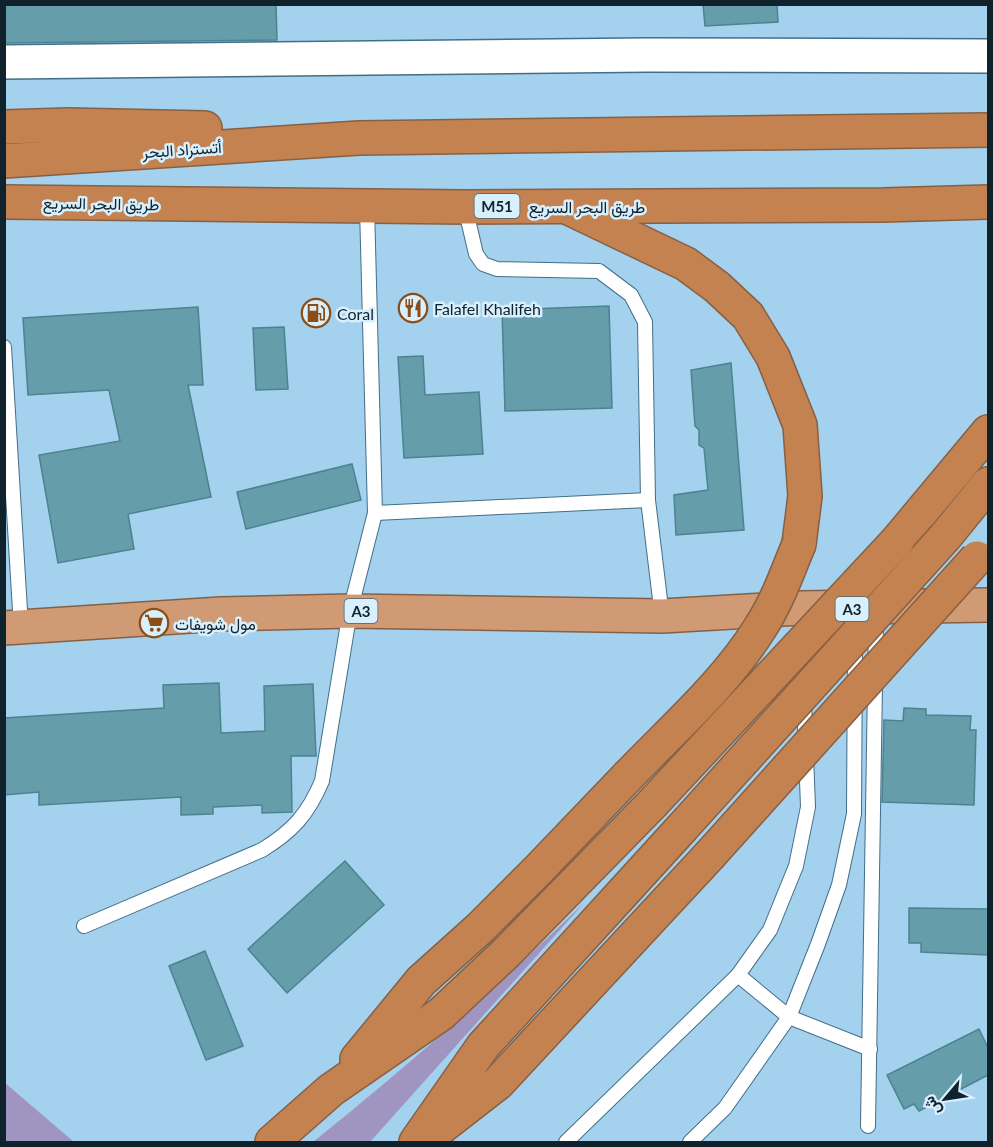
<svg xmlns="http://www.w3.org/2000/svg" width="993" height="1147" viewBox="0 0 993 1147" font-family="Lato,Vazirmatn,sans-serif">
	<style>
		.green { fill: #a095c0 }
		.building { fill: #659dab; stroke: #4b8391; stroke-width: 1.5 }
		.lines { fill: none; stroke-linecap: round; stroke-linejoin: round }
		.service-casing { stroke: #436e88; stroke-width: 16 }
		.tertiary-casing { stroke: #436e88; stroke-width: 36 }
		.trunk-casing { stroke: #866044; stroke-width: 36 }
		.motorway-casing { stroke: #866044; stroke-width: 36 }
		.service { stroke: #fff; stroke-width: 14 }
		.tertiary { stroke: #fff; stroke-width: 33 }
		.trunk { stroke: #d09b74; stroke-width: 33 }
		.motorway { stroke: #c58251; stroke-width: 33 }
		.motorway-bridge-casing { stroke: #866044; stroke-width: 36; stroke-linecap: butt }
		.motorway-bridge { stroke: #c58251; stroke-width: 33 }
		.labels { text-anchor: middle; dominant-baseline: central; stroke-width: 5; stroke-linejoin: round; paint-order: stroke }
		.shield { fill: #d8effd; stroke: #4c606b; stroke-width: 1.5 }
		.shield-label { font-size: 15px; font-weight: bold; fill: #10222c }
		.street-label { font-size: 16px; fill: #10222c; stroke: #d8effd }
		.poi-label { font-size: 16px; fill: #10222c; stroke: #d8effd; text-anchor: start }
	</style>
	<rect width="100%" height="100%" fill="#a3d1ee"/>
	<g class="green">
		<path d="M 584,903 L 370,1142 L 313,1142 C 407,1067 497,987 584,903 Z"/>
		<path d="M 4,1083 L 5,1083 L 74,1142 L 5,1142 Z"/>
	</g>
	<g class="building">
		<path d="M 4,4 L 276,4 L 277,40 L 4,43 Z"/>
		<path d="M 703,4 L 777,4 L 778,22 L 705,26 Z"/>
		<path d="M 609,306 L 612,408 L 505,411 L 502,310 Z"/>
		<path d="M 198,307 L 203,385 L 188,385 L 211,497 L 128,514 L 134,549 L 58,563 L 39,455 L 120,441 L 109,390 L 28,395 L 23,318 Z"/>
		<path d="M 284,327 L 288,389 L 256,390 L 253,328 Z"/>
		<path d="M 423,356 L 425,395 L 479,392 L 483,454 L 404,458 L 398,357 Z"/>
		<path d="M 731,363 L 744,530 L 676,535 L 674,495 L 708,490 L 704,448 L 699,445 L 699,430 L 695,426 L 691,370 Z"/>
		<path d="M 352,464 L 361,500 L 246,529 L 237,492 Z"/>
		<path d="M 219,683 L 221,733 L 265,731 L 264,686 L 313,684 L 316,756 L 291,756 L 292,812 L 262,813 L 262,805 L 213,807 L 213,814 L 181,815 L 181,797 L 39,805 L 39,792 L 4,795 L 4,718 L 164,708 L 163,685 Z"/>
		<path d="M 904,708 L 926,709 L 926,715 L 971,716 L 970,730 L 976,730 L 974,805 L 882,802 L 884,720 L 903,721 Z"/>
		<path d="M 345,861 L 384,905 L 287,993 L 248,949 Z"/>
		<path d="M 909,908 L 988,909 L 988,955 L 921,952 L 921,943 L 909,943 Z"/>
		<path d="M 205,951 L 243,1046 L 206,1060 L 169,966 Z"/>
		<path d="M 979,1029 L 988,1048 L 988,1075 L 919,1111 L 914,1104 L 904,1109 L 887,1075 Z"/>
	</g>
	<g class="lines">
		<g class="service-casing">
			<g id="service">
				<path d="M 465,207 L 476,254 L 483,264 L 497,269 L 599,271 L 631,295 L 645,322 L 648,500 L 662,616"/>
				<path d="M 4,347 L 21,627"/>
				<path d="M 375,513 L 648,500"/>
				<path d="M 84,926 L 262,850 C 293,831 308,814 322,781 L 350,611 L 375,513 L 367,207"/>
				<path d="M 738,975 L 789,1017 L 870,1049"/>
				<path d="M 868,1126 L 876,621"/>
				<path d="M 566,1142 L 738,975 L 770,930 L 796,866 L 808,807 L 802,649"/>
				<path d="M 690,1142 L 725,1108 L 789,1017 L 818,944 L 839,885 L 854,814 L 855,644"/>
			</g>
		</g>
		<g class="tertiary-casing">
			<path id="tertiary" d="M 4,62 L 646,55 L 988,56"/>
		</g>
		<g class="trunk-casing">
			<path id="trunk" d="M 4,628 L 221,614 L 350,611 L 662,616 L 801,608 L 988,605"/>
		</g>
		<g class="motorway-casing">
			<g id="motorway">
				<path d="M 4,127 L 68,125 L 205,128"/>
				<path d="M 4,161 L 359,138 L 988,130"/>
				<path d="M 4,202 L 465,207 L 883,205 L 988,202"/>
				<path d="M 571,209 L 686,264 L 717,287 L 748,316 L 773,357 L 800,425 L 805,496 L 799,544"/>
				<path d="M 945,537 L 988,484"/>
				<path d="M 897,541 L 988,432"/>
				<path d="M 357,1059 L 421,981 L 480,928 L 538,870 L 628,776"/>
				<path d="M 435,1132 L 498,1083 L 709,856"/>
				<path d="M 272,1142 L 331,1090 L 441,1014 L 506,953 L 652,804"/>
				<path d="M 416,1142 L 483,1046 L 681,829"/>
			</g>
		</g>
		<use href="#service" class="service"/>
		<use href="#tertiary" class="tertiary"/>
		<use href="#trunk" class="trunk"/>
		<use href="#motorway" class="motorway"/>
		<g class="motorway-bridge-casing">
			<g id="motorway-bridge">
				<path d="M 628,776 C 673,729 725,684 760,628 C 777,602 787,573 799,544"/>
				<path d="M 652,804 L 897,541"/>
				<path d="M 681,829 L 945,537"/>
				<path d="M 709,856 L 977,558"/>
			</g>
		</g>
		<use href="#motorway-bridge" class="motorway-bridge"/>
	</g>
	<defs>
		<g id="restaurant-ring" transform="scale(1.5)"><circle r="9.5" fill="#d8effd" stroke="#8c4c15" stroke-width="1.5"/><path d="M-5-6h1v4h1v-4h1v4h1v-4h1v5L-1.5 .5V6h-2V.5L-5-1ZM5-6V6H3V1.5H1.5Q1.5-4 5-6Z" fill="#8c4c15"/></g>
		<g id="fuel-ring" transform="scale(1.5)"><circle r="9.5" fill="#d8effd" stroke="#8c4c15" stroke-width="1.5"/><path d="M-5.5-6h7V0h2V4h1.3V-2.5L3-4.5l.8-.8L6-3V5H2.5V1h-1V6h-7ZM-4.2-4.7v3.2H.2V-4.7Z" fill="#8c4c15"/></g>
		<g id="supermarket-ring" transform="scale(1.5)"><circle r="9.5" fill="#d8effd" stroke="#8c4c15" stroke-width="1.5"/><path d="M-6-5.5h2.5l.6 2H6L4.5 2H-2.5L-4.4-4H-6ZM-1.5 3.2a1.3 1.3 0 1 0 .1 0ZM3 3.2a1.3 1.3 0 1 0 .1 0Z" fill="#8c4c15"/></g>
	</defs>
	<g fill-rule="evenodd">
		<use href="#restaurant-ring" x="413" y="308"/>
		<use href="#fuel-ring" x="316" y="313"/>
		<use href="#supermarket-ring" x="154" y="623"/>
	</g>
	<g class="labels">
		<g class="shield">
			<rect x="474.5" y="194" width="45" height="24" rx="4.5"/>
			<rect x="835.5" y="597" width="33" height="24" rx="4.5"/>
			<rect x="344.5" y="599" width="33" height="24" rx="4.5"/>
		</g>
		<g class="shield-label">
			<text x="497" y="206">M51</text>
			<text x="852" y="609">A3</text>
			<text x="361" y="611">A3</text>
		</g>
		<g class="street-label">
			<text transform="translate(182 149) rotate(-4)">أتستراد البحر</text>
			<text transform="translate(101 203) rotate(1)">طريق البحر السريع</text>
			<text x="587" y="206">طريق البحر السريع</text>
		</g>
		<g class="poi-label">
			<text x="434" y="308">Falafel Khalifeh</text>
			<text x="337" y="313">Coral</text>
			<text x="175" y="623">مول شويفات</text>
		</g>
	</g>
	<rect width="993" height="1147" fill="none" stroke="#10222c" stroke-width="12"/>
	<g transform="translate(945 1099) rotate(241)" stroke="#d8effd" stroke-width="4.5" paint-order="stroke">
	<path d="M0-4.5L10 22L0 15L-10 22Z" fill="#10222c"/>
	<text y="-9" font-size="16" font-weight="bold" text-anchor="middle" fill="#10222c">ش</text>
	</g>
</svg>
